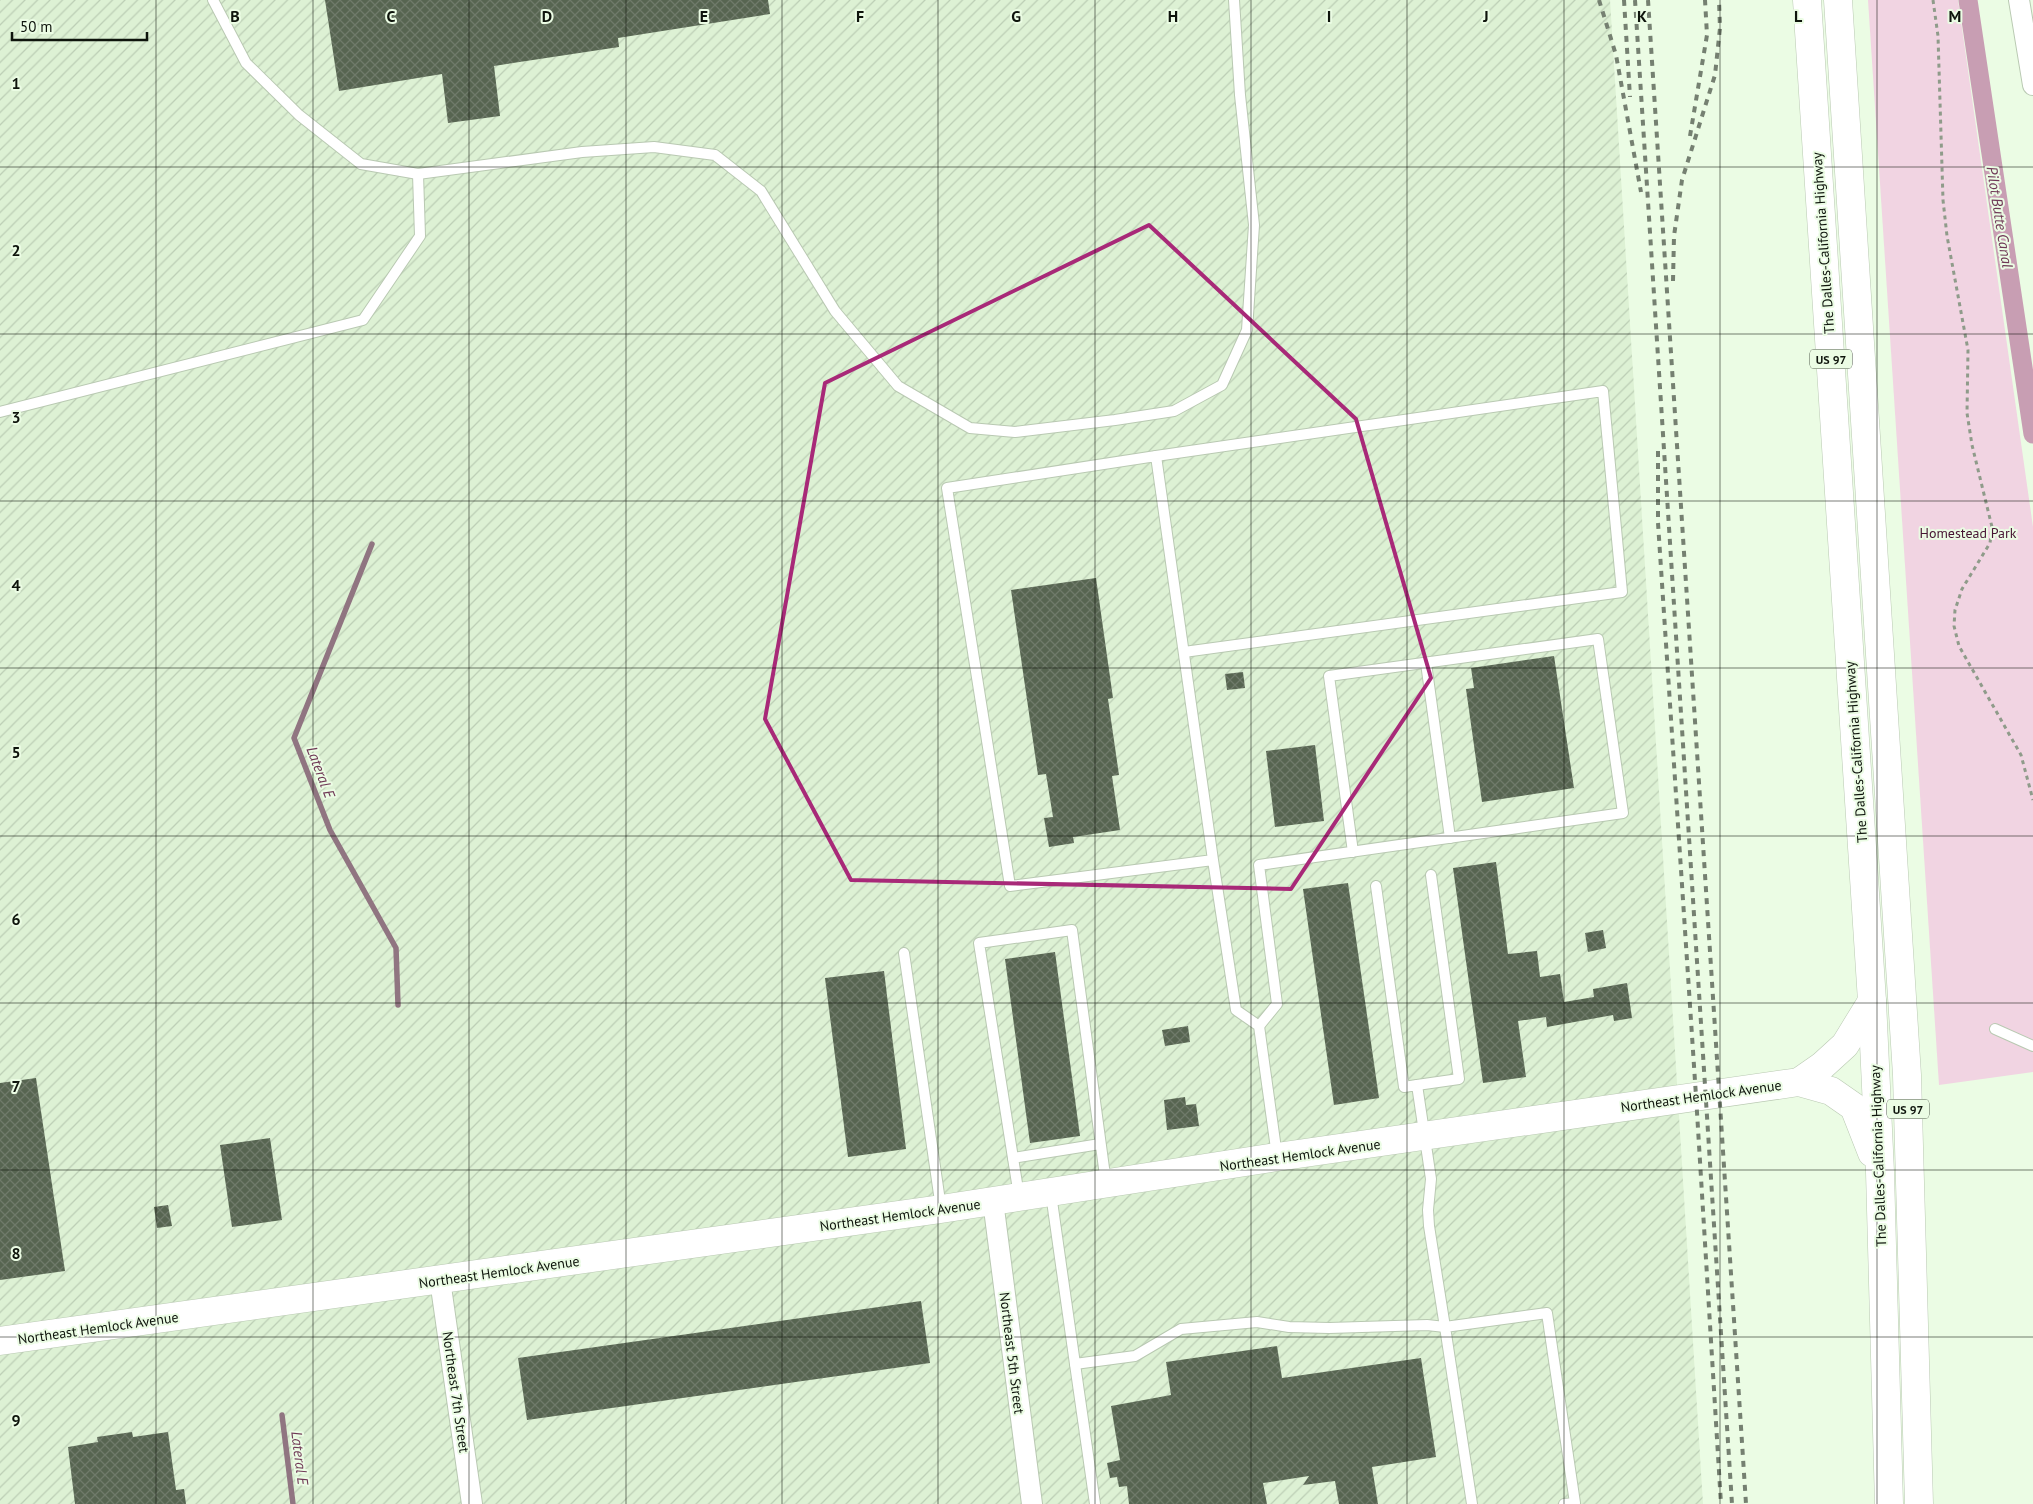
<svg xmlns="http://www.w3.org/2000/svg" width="2033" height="1504" viewBox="0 0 2033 1504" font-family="'PT Sans',sans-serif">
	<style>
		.industrial { fill: url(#industrial-furrows) }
		.green { fill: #f1d4e2 }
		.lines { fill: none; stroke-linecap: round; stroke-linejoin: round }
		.stream { stroke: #907581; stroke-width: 5.5 }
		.canal { stroke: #c89eb3; stroke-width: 19 }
		.building { fill: url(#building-cross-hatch) }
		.lane-casing { stroke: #b9c9b2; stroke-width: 12 }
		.street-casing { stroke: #b9c9b2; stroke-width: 22 }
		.secondary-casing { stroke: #b9c9b2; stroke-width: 29 }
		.highway-casing { stroke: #b9c9b2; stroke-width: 29 }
		.path { stroke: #8f9b8a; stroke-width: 3; stroke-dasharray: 4 4; stroke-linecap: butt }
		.lane { stroke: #fff; stroke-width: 10 }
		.street { stroke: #fff; stroke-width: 20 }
		.secondary { stroke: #fff; stroke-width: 28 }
		.highway { stroke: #fff; stroke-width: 28 }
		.rail { stroke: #758071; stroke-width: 4; stroke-dasharray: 6 6; stroke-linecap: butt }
		.marked { fill: none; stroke: #a82978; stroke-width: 4; stroke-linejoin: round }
		.grid { fill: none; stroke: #0e140c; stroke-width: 1; stroke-opacity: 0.55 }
		.labels { text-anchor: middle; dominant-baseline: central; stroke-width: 4; stroke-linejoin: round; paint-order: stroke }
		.shield { fill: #ebfce4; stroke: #505a4d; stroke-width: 1 }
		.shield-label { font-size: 12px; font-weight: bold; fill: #0e140c }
		.street-label { font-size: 14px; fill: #0e140c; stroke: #ebfce4 }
		.park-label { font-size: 14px; fill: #471432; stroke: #ebfce4 }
		.water-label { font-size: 15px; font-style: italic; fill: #6f3856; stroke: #ebfce4 }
		.grid-label { font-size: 16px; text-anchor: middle; font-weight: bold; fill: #0e140c; stroke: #ebfce4; stroke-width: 4; stroke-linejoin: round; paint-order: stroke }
	</style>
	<defs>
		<pattern id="industrial-furrows" width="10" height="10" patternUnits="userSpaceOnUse" patternTransform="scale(1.25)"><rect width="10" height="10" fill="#ddf1d4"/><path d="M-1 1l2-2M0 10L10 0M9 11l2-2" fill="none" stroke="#bcceb5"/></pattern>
		<pattern id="building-cross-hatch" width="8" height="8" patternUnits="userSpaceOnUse" patternTransform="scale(1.25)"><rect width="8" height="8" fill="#576551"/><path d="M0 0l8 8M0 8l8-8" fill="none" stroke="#6f7a6a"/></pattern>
	</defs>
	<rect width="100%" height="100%" fill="#ebfce4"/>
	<path class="industrial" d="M 0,0 L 1610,0 L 1703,1504 L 0,1504 Z"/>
	<path class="green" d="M 1868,0 L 1958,0 L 2033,527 L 2033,1072 L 1939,1085 Z"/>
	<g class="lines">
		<g class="stream">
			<path d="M 372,544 L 294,738 L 330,830 L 396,948 L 398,1005"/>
			<path d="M 282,1415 L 293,1504"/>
		</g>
		<path class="canal" d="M 1968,0 L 2033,434"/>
	</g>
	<g class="building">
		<path d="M 325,0 L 768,0 L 770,14 L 618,38 L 619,47 L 494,66 L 500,116 L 448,123 L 442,74 L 339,91 Z"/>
		<path d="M 1096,578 L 1113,698 L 1108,699 L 1119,775 L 1112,776 L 1120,830 L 1073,837 L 1074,843 L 1049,847 L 1044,818 L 1053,817 L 1046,774 L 1038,775 L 1011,590 Z"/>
		<path d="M 1554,656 L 1574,788 L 1482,802 L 1466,689 L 1474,688 L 1471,668 Z"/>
		<path d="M 1243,672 L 1245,688 L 1227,690 L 1225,674 Z"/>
		<path d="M 1315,745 L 1324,821 L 1275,827 L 1266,751 Z"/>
		<path d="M 1496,862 L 1508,954 L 1537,951 L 1540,977 L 1560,974 L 1564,1002 L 1594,997 L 1593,989 L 1627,983 L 1632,1018 L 1614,1021 L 1613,1015 L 1547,1027 L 1546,1017 L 1518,1021 L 1526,1077 L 1483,1083 L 1453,868 Z"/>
		<path d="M 1348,883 L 1379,1098 L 1334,1105 L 1303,889 Z"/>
		<path d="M 1603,930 L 1606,948 L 1588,952 L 1585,933 Z"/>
		<path d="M 1055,952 L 1080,1136 L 1030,1143 L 1005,959 Z"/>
		<path d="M 884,971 L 906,1149 L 848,1157 L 825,978 Z"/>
		<path d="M 1188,1026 L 1190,1042 L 1165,1046 L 1162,1030 Z"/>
		<path d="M 36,1078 L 65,1271 L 0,1280 L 0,1083 Z"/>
		<path d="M 1185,1097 L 1186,1105 L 1196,1104 L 1199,1126 L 1167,1130 L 1164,1100 Z"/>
		<path d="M 270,1138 L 282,1220 L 232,1227 L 220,1145 Z"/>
		<path d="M 168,1205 L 172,1226 L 157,1228 L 154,1207 Z"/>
		<path d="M 921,1301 L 930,1363 L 527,1420 L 518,1358 Z"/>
		<path d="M 1277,1346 L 1282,1378 L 1421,1358 L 1436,1457 L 1372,1467 L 1378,1504 L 1339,1504 L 1335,1481 L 1303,1485 L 1309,1476 L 1263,1483 L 1267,1504 L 1129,1504 L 1127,1486 L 1119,1487 L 1117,1477 L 1110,1478 L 1107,1463 L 1120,1460 L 1111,1406 L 1171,1395 L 1166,1362 Z"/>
		<path d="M 132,1432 L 133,1437 L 168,1432 L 176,1490 L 184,1489 L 186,1504 L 75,1504 L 68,1447 L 98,1442 L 97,1437 Z"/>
	</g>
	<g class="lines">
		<g class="lane-casing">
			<g id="lane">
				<path d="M 213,0 L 246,63 L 299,115 L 361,164 L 418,174 L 582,152 L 654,147 L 715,155 L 761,191 L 835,311 L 898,386 L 970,428 L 1015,432 L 1115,420 L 1174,411 L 1222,385 L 1247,330 L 1254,225 L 1240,95 L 1234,0"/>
				<path d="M 0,412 L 363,320 L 420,236 L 418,174"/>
				<path d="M 1156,456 L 1603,391 L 1622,592 L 1184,652"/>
				<path d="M 1426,663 L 1450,838"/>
				<path d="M 1213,860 L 1156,456 L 947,488 L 1010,886 L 1213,860 L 1236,1010 L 1259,1026 L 1277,1156"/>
				<path d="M 904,953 L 941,1208"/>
				<path d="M 1259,1026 L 1277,1004 L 1259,865 L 1623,813 L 1598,639 L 1329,676 L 1353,852"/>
				<path d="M 1995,1029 L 2033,1046"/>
				<path d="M 1417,1085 L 1459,1079 L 1431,875"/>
				<path d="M 1013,1158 L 1100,1144"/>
				<path d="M 1051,1194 L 1075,1364 L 1135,1356 L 1181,1329 L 1257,1322 L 1289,1327 L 1329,1328 L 1427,1325 L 1445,1327 L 1429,1226 L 1428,1210 L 1431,1179 L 1417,1085 L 1404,1087 L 1376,886"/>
				<path d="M 1019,1196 L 979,943 L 1072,930 L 1106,1183"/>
				<path d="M 1075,1364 L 1095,1504"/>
				<path d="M 1472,1504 L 1445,1327 L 1547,1313 L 1575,1503 L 1564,1504"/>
			</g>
		</g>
		<g class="street-casing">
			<g id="street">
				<path d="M 2019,0 L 2033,85"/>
				<path d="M 993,1201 L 1032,1504"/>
				<path d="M 440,1280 L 472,1504"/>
			</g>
		</g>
		<g class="secondary-casing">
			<path id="secondary" d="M 0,1341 L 941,1209 L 1277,1157 L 1799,1082"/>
		</g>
		<g class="highway-casing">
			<g id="highway">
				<path d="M 1807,0 L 1872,1001 L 1880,1172 L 1889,1504"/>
				<path d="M 1838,0 L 1907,1075 L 1919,1504"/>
				<path d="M 1799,1082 L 1831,1091 L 1854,1107 L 1872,1153"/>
				<path d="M 1799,1082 L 1822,1066 L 1845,1045 L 1872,1001"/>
			</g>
		</g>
		<path class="path" d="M 1933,0 L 1938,36 L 1943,200 L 1947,236 L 1968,350 L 1967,413 L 1972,445 L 1992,527 L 1990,543 L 1962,589 L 1955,610 L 1954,626 L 1959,646 L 2021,755 L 2033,800"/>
		<use href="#lane" class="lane"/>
		<use href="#street" class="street"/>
		<use href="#secondary" class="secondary"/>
		<use href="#highway" class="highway"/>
		<g class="rail">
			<path d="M 1599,0 L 1616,55 L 1641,192"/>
			<path d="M 1624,0 L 1630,97"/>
			<path d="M 1635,0 L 1732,1504"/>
			<path d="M 1648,0 L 1746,1504"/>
			<path d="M 1690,136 L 1707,35 L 1705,0"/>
			<path d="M 1673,281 L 1674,236 L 1682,180 L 1715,75 L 1720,28 L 1719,0"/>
			<path d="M 1658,451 L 1658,523 L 1696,1096 L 1721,1504"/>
		</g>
	</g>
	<path class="marked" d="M 1149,225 L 1356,419 L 1431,678 L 1291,889 L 851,880 L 765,719 L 825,383 Z"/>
	<path class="grid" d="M 156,0 L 156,1504M 313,0 L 313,1504M 469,0 L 469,1504M 626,0 L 626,1504M 782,0 L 782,1504M 938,0 L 938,1504M 1095,0 L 1095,1504M 1251,0 L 1251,1504M 1407,0 L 1407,1504M 1564,0 L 1564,1504M 1720,0 L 1720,1504M 1877,0 L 1877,1504M 0,167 L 2033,167M 0,334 L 2033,334M 0,501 L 2033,501M 0,668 L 2033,668M 0,836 L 2033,836M 0,1003 L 2033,1003M 0,1170 L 2033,1170M 0,1337 L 2033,1337"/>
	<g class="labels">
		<g class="shield">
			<rect x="1810" y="349.5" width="42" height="19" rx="4"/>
			<rect x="1887" y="1099.5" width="42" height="19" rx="4"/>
		</g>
		<g class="shield-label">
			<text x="1831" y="359">US 97</text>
			<text x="1908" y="1109">US 97</text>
		</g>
		<g class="street-label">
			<text transform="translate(1823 243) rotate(-94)">The Dalles-California Highway</text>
			<text transform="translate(1856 752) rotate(-94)">The Dalles-California Highway</text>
			<text transform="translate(1701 1096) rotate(-8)">Northeast Hemlock Avenue</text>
			<text transform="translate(1300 1155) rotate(-8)">Northeast Hemlock Avenue</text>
			<text transform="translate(1878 1156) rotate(-92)">The Dalles-California Highway</text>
			<text transform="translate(900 1215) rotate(-8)">Northeast Hemlock Avenue</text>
			<text transform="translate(499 1272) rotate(-8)">Northeast Hemlock Avenue</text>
			<text transform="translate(98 1328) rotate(-8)">Northeast Hemlock Avenue</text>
			<text transform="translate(1012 1353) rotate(83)">Northeast 5th Street</text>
			<text transform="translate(456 1392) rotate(82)">Northeast 7th Street</text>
		</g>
		<g class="park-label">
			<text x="1968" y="533">Homestead Park</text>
		</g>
		<g class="water-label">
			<text transform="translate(2000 217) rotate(81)">Pilot Butte Canal</text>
			<text transform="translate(321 772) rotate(69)">Lateral E</text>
			<text transform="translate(300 1458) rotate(83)">Lateral E</text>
		</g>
	</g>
	<g class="grid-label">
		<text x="235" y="22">B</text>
		<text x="391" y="22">C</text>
		<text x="547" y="22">D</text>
		<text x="704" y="22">E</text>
		<text x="860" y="22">F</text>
		<text x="1016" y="22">G</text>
		<text x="1173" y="22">H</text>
		<text x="1329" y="22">I</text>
		<text x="1486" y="22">J</text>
		<text x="1642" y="22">K</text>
		<text x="1798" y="22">L</text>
		<text x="1955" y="22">M</text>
		<text x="16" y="89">1</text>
		<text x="16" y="256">2</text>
		<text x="16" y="423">3</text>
		<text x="16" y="591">4</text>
		<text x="16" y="758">5</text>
		<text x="16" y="925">6</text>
		<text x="16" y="1092">7</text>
		<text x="16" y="1259">8</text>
		<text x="16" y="1426">9</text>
	</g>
	<path d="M12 32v8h135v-8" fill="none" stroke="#0e140c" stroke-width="2.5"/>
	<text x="20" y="32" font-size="15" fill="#0e140c" stroke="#ebfce4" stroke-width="4" paint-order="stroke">50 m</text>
</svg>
